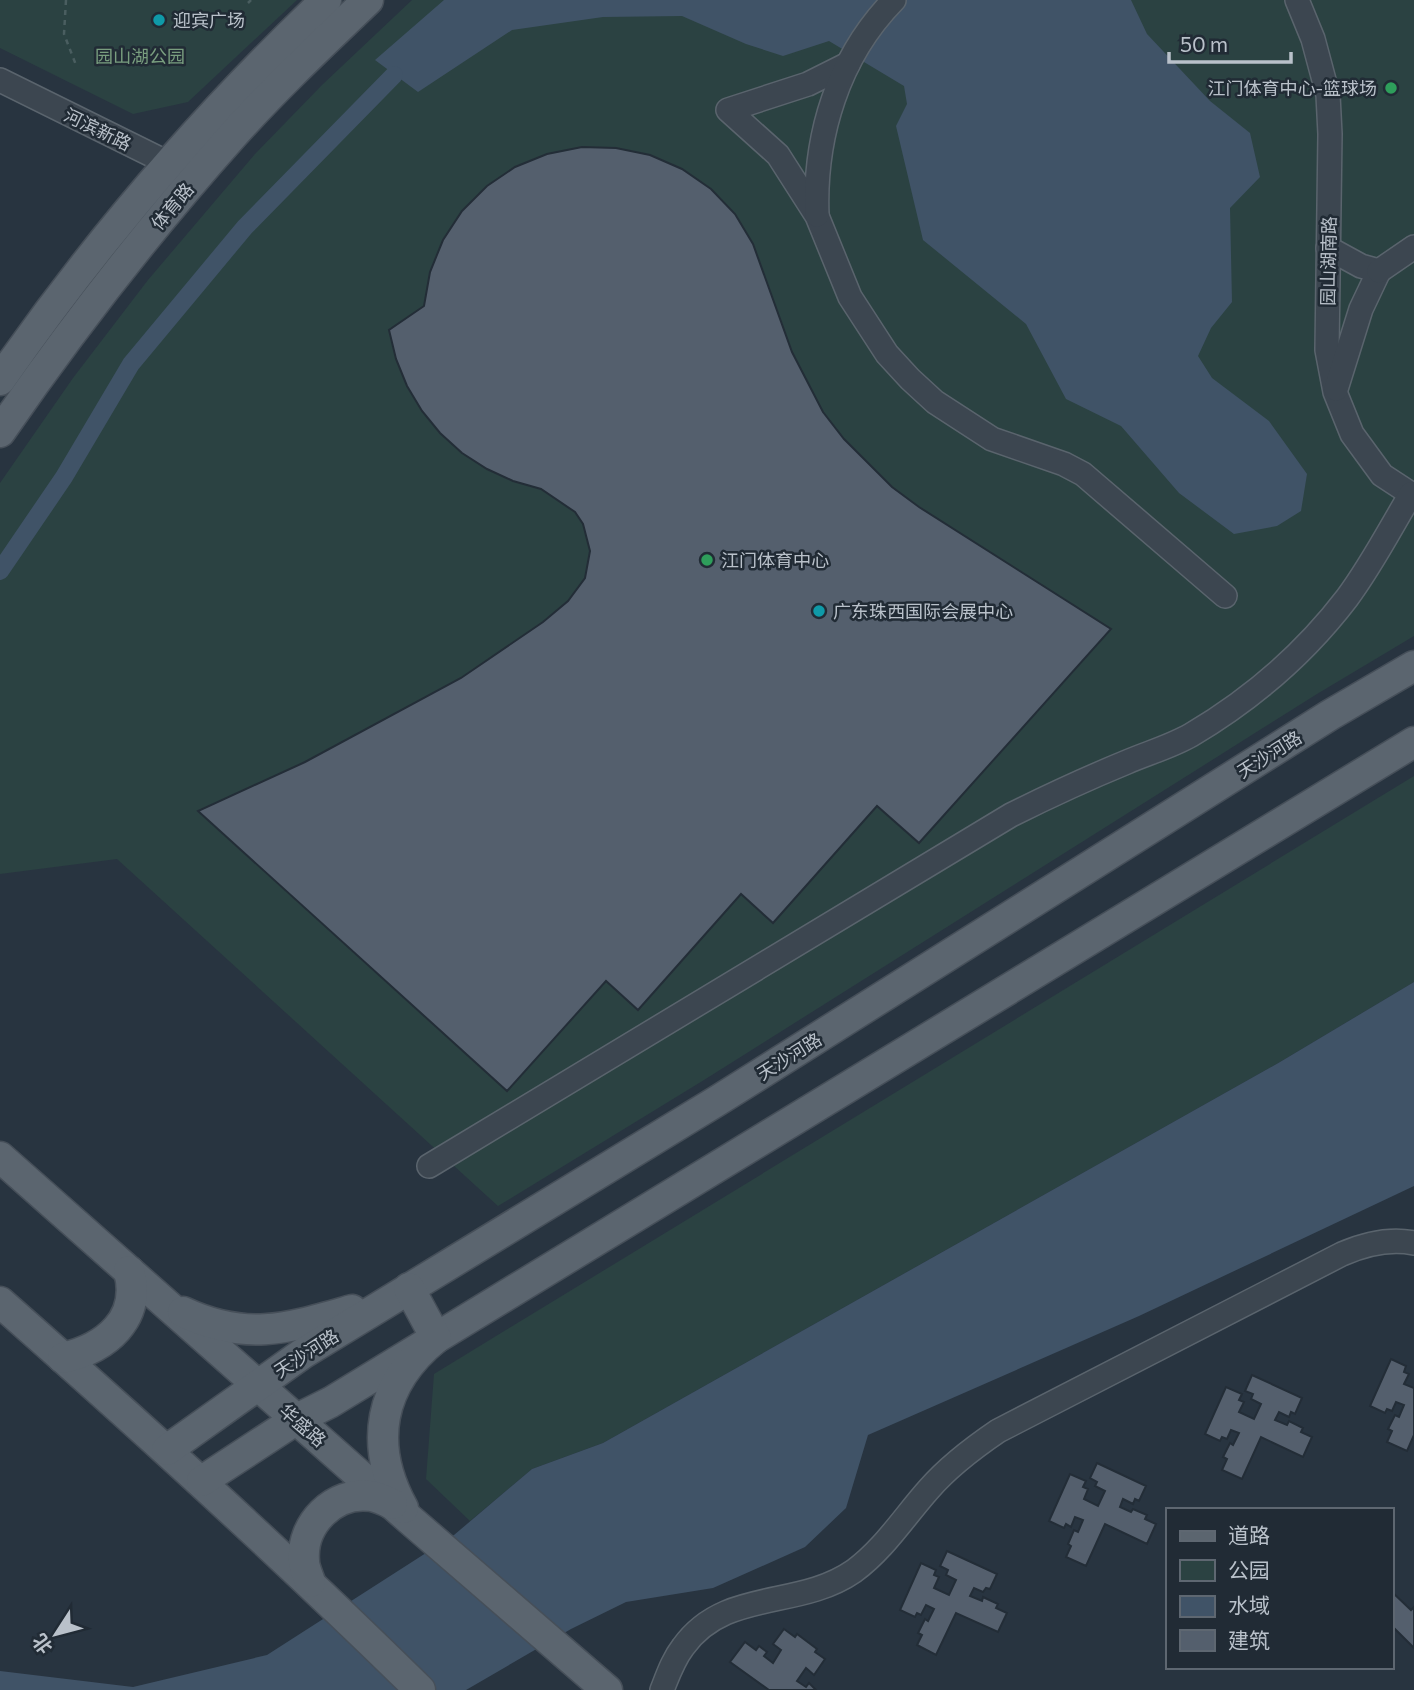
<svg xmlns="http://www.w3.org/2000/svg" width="1414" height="1690" viewBox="0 0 1414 1690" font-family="Commissioner,'Noto Sans SC',sans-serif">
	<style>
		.green { fill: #2b4242 }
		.water { fill: #405367 }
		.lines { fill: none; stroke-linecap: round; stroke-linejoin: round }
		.canal { stroke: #405367; stroke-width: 18 }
		.building { fill: #545f6d; stroke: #232d37; stroke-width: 2 }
		.minor-casing { stroke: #5a646d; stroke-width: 26 }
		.major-casing { stroke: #464f59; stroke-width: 33 }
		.path { stroke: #4a5e60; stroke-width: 2.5; stroke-dasharray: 5 5; stroke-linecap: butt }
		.minor { stroke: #3c4650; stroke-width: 23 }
		.major { stroke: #5b656f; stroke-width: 30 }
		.culture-dot { fill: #0f9aa8; stroke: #212b35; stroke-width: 2.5 }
		.leisure-dot { fill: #2e9e5b; stroke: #212b35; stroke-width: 2.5 }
		.labels { text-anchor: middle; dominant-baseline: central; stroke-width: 5; stroke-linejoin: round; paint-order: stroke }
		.poi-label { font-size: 18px; fill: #b9c1ca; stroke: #212b35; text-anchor: start }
		.park-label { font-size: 18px; fill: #799e7f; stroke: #212b35 }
		.street-label { font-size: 18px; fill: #b9c1ca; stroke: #212b35 }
	</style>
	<rect width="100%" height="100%" fill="#283440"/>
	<g class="green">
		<path d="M 0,0 L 297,0 L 188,102 L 133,114 L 0,48 Z"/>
		<path d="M 412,0 L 1414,0 L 1414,636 L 1317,694 L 704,1080 L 498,1206 L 117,859 L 0,874 L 0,483 L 73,378 L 148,280 L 255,154 L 322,85 Z"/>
		<path d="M 1414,776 L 1414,982 L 1280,1062 L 603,1443 L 532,1469 L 470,1521 L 426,1479 L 434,1374 Z"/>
	</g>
	<g class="water">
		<path d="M 444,0 L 1131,0 L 1147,34 L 1210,101 L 1250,133 L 1260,177 L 1230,208 L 1232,302 L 1211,328 L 1198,356 L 1212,378 L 1269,421 L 1307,474 L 1301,511 L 1277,526 L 1234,534 L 1179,493 L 1121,426 L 1066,399 L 1026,324 L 923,240 L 896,126 L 907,104 L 904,86 L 829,41 L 783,56 L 746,44 L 682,16 L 603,17 L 512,30 L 418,92 L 375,60 Z"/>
		<path d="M 1414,982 L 1414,1186 L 1139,1316 L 868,1435 L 846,1508 L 805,1547 L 713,1588 L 626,1602 L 571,1629 L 466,1690 L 0,1690 L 0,1671 L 133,1687 L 267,1655 L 454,1535 L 532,1469 L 603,1443 L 1280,1062 Z"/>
	</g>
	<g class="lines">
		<path class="canal" d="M 0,571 L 64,477 L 131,364 L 245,227 L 394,75"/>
	</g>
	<g class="building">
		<path d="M 582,147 L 616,148 L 650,155 L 682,169 L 711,189 L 735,214 L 753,244 L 792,352 L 823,412 L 844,439 L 892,487 L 919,507 L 1111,629 L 919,843 L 877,806 L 773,923 L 741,894 L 638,1010 L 606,981 L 507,1091 L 198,811 L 305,762 L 461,678 L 543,622 L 568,601 L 585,578 L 590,551 L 583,524 L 575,512 L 541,489 L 513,481 L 487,469 L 462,453 L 440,433 L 422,411 L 407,386 L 396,359 L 389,330 L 424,306 L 430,272 L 443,240 L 462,211 L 487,186 L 515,167 L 547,154 Z"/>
		<path d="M 1391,1359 L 1406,1366 L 1404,1372 L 1409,1374 L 1404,1384 L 1414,1388 L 1414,1435 L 1407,1451 L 1387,1442 L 1392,1431 L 1388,1429 L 1395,1415 L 1399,1417 L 1404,1405 L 1396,1402 L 1392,1411 L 1387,1409 L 1385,1413 L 1370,1406 Z"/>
		<path d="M 1252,1375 L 1302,1398 L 1295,1414 L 1291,1412 L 1289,1417 L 1279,1412 L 1275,1420 L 1287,1425 L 1289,1421 L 1303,1428 L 1301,1432 L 1312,1437 L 1303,1457 L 1261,1437 L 1242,1479 L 1222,1470 L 1227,1459 L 1223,1457 L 1230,1443 L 1233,1445 L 1239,1433 L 1231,1430 L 1227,1439 L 1222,1437 L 1220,1441 L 1205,1434 L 1226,1387 L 1242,1394 L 1239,1400 L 1244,1402 L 1239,1412 L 1254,1419 L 1261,1404 L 1251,1399 L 1253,1394 L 1245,1391 Z"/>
		<path d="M 1097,1463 L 1146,1486 L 1139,1501 L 1135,1499 L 1133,1504 L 1123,1499 L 1120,1507 L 1131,1512 L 1133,1509 L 1147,1515 L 1145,1519 L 1156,1524 L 1147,1544 L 1105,1524 L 1086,1566 L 1066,1557 L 1071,1546 L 1068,1544 L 1074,1530 L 1078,1532 L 1083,1520 L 1075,1517 L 1071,1527 L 1066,1524 L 1064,1528 L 1049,1521 L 1070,1474 L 1086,1481 L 1083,1487 L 1088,1489 L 1084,1499 L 1098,1506 L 1105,1491 L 1095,1486 L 1097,1482 L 1090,1478 Z"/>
		<path d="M 947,1551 L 997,1574 L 990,1589 L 986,1588 L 983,1592 L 974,1588 L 970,1596 L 982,1601 L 983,1597 L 998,1604 L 996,1608 L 1007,1613 L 998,1632 L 956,1613 L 936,1655 L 917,1645 L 922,1635 L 918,1633 L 925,1619 L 928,1621 L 934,1609 L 926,1605 L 921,1615 L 917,1613 L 915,1617 L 900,1610 L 921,1563 L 936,1570 L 934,1575 L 939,1577 L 934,1588 L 949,1595 L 956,1580 L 946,1575 L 948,1570 L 940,1566 Z"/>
		<path d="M 1391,1591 L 1411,1610 L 1414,1607 L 1414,1648 L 1391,1625 Z"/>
		<path d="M 784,1629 L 795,1637 L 797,1634 L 817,1649 L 815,1652 L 825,1659 L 814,1675 L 806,1668 L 797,1681 L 806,1687 L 809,1683 L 816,1690 L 769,1690 L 730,1662 L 745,1642 L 756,1650 L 759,1646 L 767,1652 L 764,1656 L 773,1663 L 781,1650 L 773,1644 Z"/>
	</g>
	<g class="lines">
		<g class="minor-casing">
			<g id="minor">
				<path d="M 1297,0 L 1313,39 L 1328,95 L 1330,134 L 1327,350 L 1335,392 L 1352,434 L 1382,475 L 1414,496"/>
				<path d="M 848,64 L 808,84 L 728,110 L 778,155 L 817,216 L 850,297 L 887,354 L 910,379 L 935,402 L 992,439 L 1064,464 L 1083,474 L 1225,596"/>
				<path d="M 0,80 L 182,170"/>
				<path d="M 817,215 C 814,136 838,57 894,0"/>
				<path d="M 1328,248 L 1361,266 L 1379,271 L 1361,309 L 1336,389"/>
				<path d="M 1379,271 L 1414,247"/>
				<path d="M 429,1166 L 1011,815 C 1049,796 1088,778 1127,762 C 1148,753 1172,746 1191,735 C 1250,700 1305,653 1347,598 C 1371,566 1390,529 1411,494"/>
				<path d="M 662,1690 C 668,1675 673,1660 683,1647 C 725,1588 798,1610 854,1571 C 884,1549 904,1517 929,1489 C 949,1466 973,1448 998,1431 L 1342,1254 C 1365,1244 1389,1238 1414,1243"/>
			</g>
		</g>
		<g class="major-casing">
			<g id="major">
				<path d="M 0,380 C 95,243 205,115 326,0"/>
				<path d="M 0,432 C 72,328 149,229 233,135 C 275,88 322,44 368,0"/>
				<path d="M 0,1157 L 408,1518 L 607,1690"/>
				<path d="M 0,1302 C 143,1428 284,1556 420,1690"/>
				<path d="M 183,1312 C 247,1342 289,1328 352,1310"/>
				<path d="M 63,1358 C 106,1348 142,1319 129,1271"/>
				<path d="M 167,1450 L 302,1354 L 717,1101 L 1330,715 L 1414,666"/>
				<path d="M 202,1481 L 297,1419 L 331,1402 L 1414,742"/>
				<path d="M 403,1508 C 368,1444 379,1384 436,1338 L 409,1288"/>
				<path d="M 310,1582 C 308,1575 304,1568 304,1561 C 301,1524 334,1491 371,1496 C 378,1497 386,1501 392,1504"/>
			</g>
		</g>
		<g class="path">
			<path d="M 66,0 L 64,34 L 76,65"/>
			<path d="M 248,3 L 251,0"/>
		</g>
		<use href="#minor" class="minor"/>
		<use href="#major" class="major"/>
	</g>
	<g class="culture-dot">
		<circle cx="159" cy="20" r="7"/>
		<circle cx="819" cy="611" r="7"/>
	</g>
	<g class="leisure-dot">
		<circle cx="1391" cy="88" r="7"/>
		<circle cx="707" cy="560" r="7"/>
	</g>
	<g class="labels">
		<g class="poi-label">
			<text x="173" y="20">迎宾广场</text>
			<text x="1377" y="88" text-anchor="end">江门体育中心-篮球场</text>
			<text x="721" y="560">江门体育中心</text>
			<text x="833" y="611">广东珠西国际会展中心</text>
		</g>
		<g class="park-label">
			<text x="140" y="56">园山湖公园</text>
		</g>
		<g class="street-label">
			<text transform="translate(98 129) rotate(26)">河滨新路</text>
			<text transform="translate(172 206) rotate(-50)">体育路</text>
			<text transform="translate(1328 261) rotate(-89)">园山湖南路</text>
			<text transform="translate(1269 754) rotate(-32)">天沙河路</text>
			<text transform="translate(789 1056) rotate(-32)">天沙河路</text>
			<text transform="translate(306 1353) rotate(-33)">天沙河路</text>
			<text transform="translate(303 1425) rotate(41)">华盛路</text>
		</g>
	</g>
	<rect x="1166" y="1508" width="228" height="161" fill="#212b35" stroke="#5e6771" stroke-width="2"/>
	<rect x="1180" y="1531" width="35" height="10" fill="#5b656f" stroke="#5e6771" stroke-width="2"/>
	<text x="1228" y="1543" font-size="21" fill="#b9c1ca">道路</text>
	<rect x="1180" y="1560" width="35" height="21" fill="#2b4242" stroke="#5e6771" stroke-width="2"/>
	<text x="1228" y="1578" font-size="21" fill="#b9c1ca">公园</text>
	<rect x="1180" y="1596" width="35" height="21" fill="#405367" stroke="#5e6771" stroke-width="2"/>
	<text x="1228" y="1613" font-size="21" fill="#b9c1ca">水域</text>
	<rect x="1180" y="1630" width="35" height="21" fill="#545f6d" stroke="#5e6771" stroke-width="2"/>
	<text x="1228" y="1648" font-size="21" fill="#b9c1ca">建筑</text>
	<g transform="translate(56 1634) rotate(234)" stroke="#212b35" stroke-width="5" paint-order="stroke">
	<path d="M0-5L12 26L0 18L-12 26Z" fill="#b9c1ca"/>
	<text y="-10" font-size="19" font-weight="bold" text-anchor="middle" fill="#b9c1ca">北</text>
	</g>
	<path d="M1169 52v10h122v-10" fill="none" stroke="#b9c1ca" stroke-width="3.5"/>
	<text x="1180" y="52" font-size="21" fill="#b9c1ca" stroke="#212b35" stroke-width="5" paint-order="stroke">50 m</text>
</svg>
